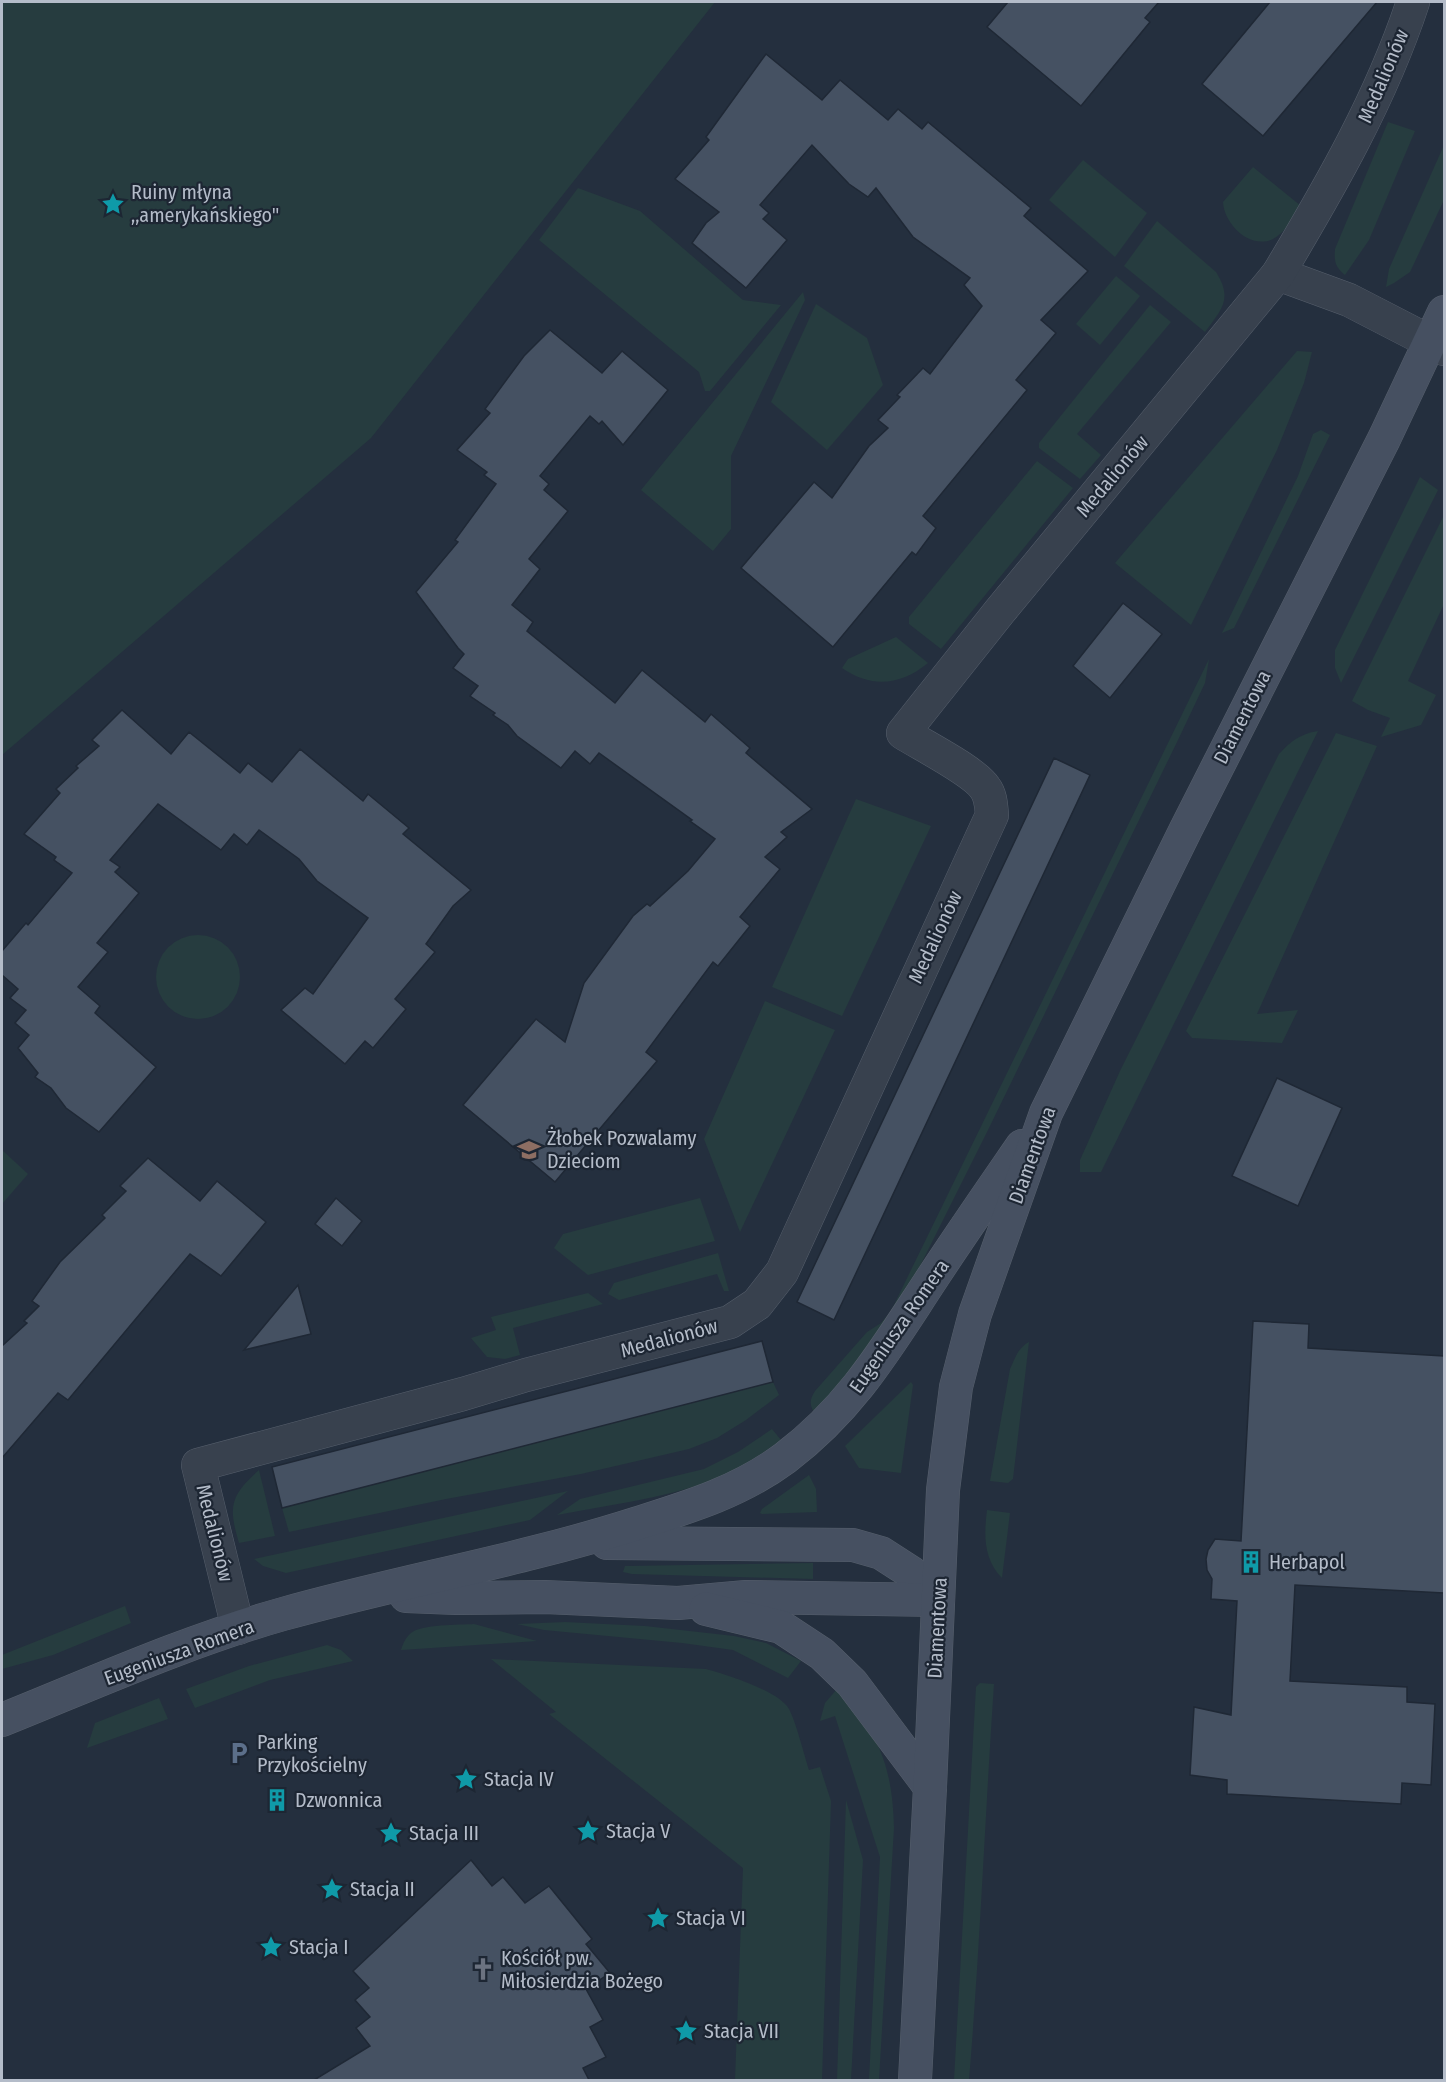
<svg xmlns="http://www.w3.org/2000/svg" width="1446" height="2082" viewBox="0 0 1446 2082" font-family="'Fira Sans Condensed',sans-serif">
	<style>
		.green { fill: #263c3f }
		.building { fill: #455162; stroke: #1f2835; stroke-width: 1.5 }
		.lines { fill: none; stroke-linecap: round; stroke-linejoin: round }
		.street-casing { stroke: #565f6c; stroke-width: 34 }
		.secondary-casing { stroke: #565f6c; stroke-width: 34 }
		.street { stroke: #38414e; stroke-width: 33 }
		.secondary { stroke: #465061; stroke-width: 33 }
		.labels { text-anchor: middle; dominant-baseline: central; stroke-width: 4.5; stroke-linejoin: round; paint-order: stroke }
		.street-label { font-size: 20px; fill: #b4bcc9; stroke: #1d2633 }
		.poi-label { font-size: 20px; fill: #b4bcc9; stroke: #1d2633; text-anchor: start }
	</style>
	<rect width="100%" height="100%" fill="#242f3e"/>
	<g class="green">
		<path d="M 2,2 L 715,2 L 371,438 L 2,755 Z"/>
		<path d="M 1388,122 L 1415,131 L 1369,240 L 1345,275 C 1335,267 1334,261 1335,249 Z"/>
		<path d="M 1444,145 L 1444,200 L 1410,272 L 1394,283 L 1386,287 L 1389,269 Z"/>
		<path d="M 1083,160 L 1147,213 L 1115,257 L 1049,200 Z"/>
		<path d="M 1253,167 L 1301,206 C 1294,217 1285,233 1273,239 C 1250,250 1224,224 1223,202 Z"/>
		<path d="M 578,188 L 640,211 L 743,300 L 781,305 L 710,391 L 705,391 L 699,372 L 539,240 Z"/>
		<path d="M 1157,221 L 1216,272 C 1233,299 1222,309 1205,332 L 1124,266 Z"/>
		<path d="M 1116,276 L 1140,296 L 1100,345 L 1076,324 Z"/>
		<path d="M 803,292 L 805,300 L 731,456 L 731,529 L 713,551 L 641,490 Z"/>
		<path d="M 816,304 L 867,338 L 883,385 L 827,450 L 771,402 Z"/>
		<path d="M 1150,305 L 1171,322 L 1077,434 L 1101,455 L 1080,479 L 1039,448 L 1039,443 Z"/>
		<path d="M 1297,351 L 1312,352 L 1304,383 L 1277,450 L 1191,625 L 1115,563 Z"/>
		<path d="M 1321,430 L 1330,435 L 1234,628 L 1222,633 L 1298,476 L 1313,434 Z"/>
		<path d="M 1037,461 L 1073,488 L 941,649 L 909,624 L 909,617 Z"/>
		<path d="M 1420,477 L 1438,490 L 1341,683 L 1335,668 L 1335,650 Z"/>
		<path d="M 1444,515 L 1444,604 L 1408,681 L 1436,695 L 1421,725 L 1381,737 L 1390,718 L 1368,710 L 1352,701 Z"/>
		<path d="M 896,637 L 928,663 C 900,686 871,688 842,668 L 848,659 Z"/>
		<path d="M 1209,659 L 1205,683 L 1178,740 L 988,1130 L 902,1302 L 867,1353 L 814,1412 C 809,1404 810,1399 815,1391 L 867,1332 L 881,1323 L 891,1311 Z"/>
		<path d="M 1318,731 L 1101,1172 L 1080,1172 L 1080,1160 L 1120,1071 L 1279,754 C 1291,741 1300,734 1318,731 Z"/>
		<path d="M 1336,733 L 1377,746 L 1257,1014 L 1298,1010 L 1282,1043 L 1192,1038 L 1186,1031 Z"/>
		<path d="M 856,799 L 931,826 L 842,1016 L 772,987 Z"/>
		<circle cx="198" cy="977" r="42"/>
		<path d="M 765,1001 L 835,1030 L 740,1232 L 704,1139 Z"/>
		<path d="M 2,1150 L 28,1174 L 2,1204 Z"/>
		<path d="M 700,1198 L 715,1241 L 588,1275 L 554,1248 L 563,1234 Z"/>
		<path d="M 718,1253 L 729,1291 L 724,1291 L 717,1274 L 619,1300 L 608,1294 L 614,1283 Z"/>
		<path d="M 588,1293 L 603,1304 L 513,1328 L 520,1355 L 505,1359 L 487,1357 L 471,1338 L 496,1330 L 491,1317 Z"/>
		<path d="M 1029,1342 L 1013,1479 L 1008,1483 L 990,1481 L 1010,1369 C 1015,1358 1018,1348 1029,1342 Z"/>
		<path d="M 773,1382 L 779,1395 L 746,1420 L 717,1438 L 689,1449 L 581,1474 L 446,1499 L 289,1532 L 282,1508 Z"/>
		<path d="M 911,1382 L 913,1385 L 901,1473 L 859,1468 L 845,1446 Z"/>
		<path d="M 772,1429 L 781,1440 C 759,1456 736,1471 710,1481 C 662,1499 608,1505 557,1515 L 580,1499 L 704,1469 L 738,1452 Z"/>
		<path d="M 259,1470 L 275,1536 L 239,1543 C 228,1506 230,1496 259,1470 Z"/>
		<path d="M 809,1475 L 816,1489 L 817,1512 L 762,1514 L 760,1513 L 762,1509 Z"/>
		<path d="M 568,1491 L 530,1520 L 286,1573 L 263,1566 L 254,1559 Z"/>
		<path d="M 987,1510 L 1010,1513 L 1002,1578 C 983,1559 984,1534 987,1510 Z"/>
		<path d="M 813,1563 L 813,1579 L 632,1574 L 623,1572 L 625,1566 L 628,1566 Z"/>
		<path d="M 125,1606 L 131,1623 L 53,1655 L 2,1669 L 2,1655 Z"/>
		<path d="M 565,1622 L 645,1626 L 734,1636 L 766,1643 L 801,1661 L 788,1678 L 733,1650 L 682,1643 L 544,1630 L 517,1624 Z"/>
		<path d="M 474,1624 L 537,1641 L 401,1650 C 403,1644 405,1638 411,1633 C 422,1624 458,1625 474,1624 Z"/>
		<path d="M 327,1645 L 341,1650 L 353,1661 L 270,1680 L 195,1708 L 186,1689 L 249,1666 Z"/>
		<path d="M 491,1659 L 706,1669 C 725,1674 779,1691 789,1709 C 796,1722 804,1754 809,1770 L 820,1767 L 831,1801 L 822,2080 L 735,2080 L 743,1868 L 549,1714 L 556,1712 Z"/>
		<path d="M 980,1683 L 994,1684 C 985,1816 980,1949 969,2080 L 954,2080 L 976,1687 Z"/>
		<path d="M 837,1689 C 849,1703 863,1718 872,1733 C 889,1765 893,1793 894,1828 L 879,2080 L 869,2080 L 880,1857 L 835,1716 L 820,1721 L 825,1703 Z"/>
		<path d="M 159,1698 L 168,1719 L 87,1748 L 95,1723 Z"/>
		<path d="M 846,1800 L 863,1860 L 851,2080 L 837,2080 Z"/>
	</g>
	<g class="building">
		<path d="M 1008,2 L 1159,2 L 1145,18 L 1150,22 L 1081,106 L 987,27 Z"/>
		<path d="M 1270,2 L 1377,2 L 1263,136 L 1202,84 Z"/>
		<path d="M 766,54 L 822,100 L 840,80 L 888,120 L 898,109 L 922,129 L 928,122 L 1031,208 L 1024,216 L 1088,271 L 1041,320 L 1056,333 L 1016,380 L 1027,390 L 923,516 L 936,528 L 916,555 L 912,552 L 833,647 L 741,568 L 814,482 L 832,498 L 869,446 L 888,428 L 878,420 L 900,397 L 897,395 L 923,368 L 930,374 L 982,306 L 964,285 L 970,278 L 913,237 L 876,188 L 868,197 L 849,184 L 812,145 L 760,205 L 769,213 L 763,219 L 787,240 L 746,288 L 692,243 L 706,223 L 719,212 L 675,179 L 709,140 L 706,137 Z"/>
		<path d="M 550,330 L 602,373 L 622,351 L 668,390 L 623,445 L 602,421 L 599,424 L 590,416 L 540,476 L 549,484 L 544,490 L 568,511 L 529,559 L 540,569 L 512,605 L 533,622 L 527,631 L 615,703 L 642,670 L 705,722 L 711,714 L 750,748 L 746,753 L 812,809 L 781,832 L 787,837 L 765,857 L 780,869 L 740,917 L 750,926 L 718,966 L 713,962 L 646,1052 L 657,1061 L 555,1182 L 463,1105 L 536,1019 L 565,1042 L 584,983 L 633,916 L 647,904 L 650,906 L 688,871 L 715,839 L 690,821 L 692,820 L 599,753 L 590,764 L 575,751 L 561,768 L 517,736 L 508,725 L 493,715 L 495,713 L 470,696 L 478,686 L 453,668 L 464,654 L 458,648 L 416,592 L 458,542 L 455,540 L 496,484 L 484,475 L 487,472 L 457,450 L 490,413 L 485,409 L 524,356 Z"/>
		<path d="M 1123,603 L 1162,634 L 1110,698 L 1073,666 Z"/>
		<path d="M 122,710 L 171,754 L 189,732 L 240,773 L 248,763 L 272,782 L 300,749 L 363,801 L 368,794 L 409,828 L 403,834 L 471,890 L 453,906 L 426,944 L 435,952 L 395,999 L 406,1009 L 373,1048 L 365,1041 L 345,1064 L 281,1010 L 305,988 L 313,994 L 368,918 L 317,881 L 299,859 L 259,830 L 247,845 L 234,834 L 221,850 L 158,804 L 110,860 L 120,867 L 115,872 L 139,893 L 97,943 L 108,952 L 78,987 L 100,1006 L 95,1013 L 156,1067 L 99,1132 L 66,1108 L 51,1088 L 35,1077 L 38,1073 L 18,1048 L 29,1035 L 15,1023 L 26,1010 L 10,998 L 18,989 L 2,975 L 2,951 L 26,923 L 28,925 L 72,873 L 54,860 L 56,857 L 24,834 L 60,793 L 56,789 L 78,768 L 76,766 L 99,746 L 92,740 Z"/>
		<path d="M 1054,758 L 1090,775 L 834,1320 L 797,1302 Z"/>
		<path d="M 1277,1078 L 1342,1108 L 1298,1206 L 1232,1176 Z"/>
		<path d="M 148,1158 L 200,1201 L 217,1181 L 266,1222 L 221,1276 L 190,1254 L 68,1400 L 58,1393 L 2,1458 L 2,1346 L 27,1323 L 24,1321 L 39,1306 L 32,1301 L 60,1262 L 105,1218 L 102,1215 L 126,1191 L 120,1186 Z"/>
		<path d="M 336,1198 L 362,1221 L 342,1246 L 315,1224 Z"/>
		<path d="M 298,1285 L 311,1334 L 244,1350 Z"/>
		<path d="M 1253,1321 L 1309,1324 L 1308,1348 L 1444,1356 L 1444,1593 L 1295,1585 L 1290,1681 L 1407,1687 L 1407,1702 L 1435,1704 L 1431,1785 L 1402,1783 L 1401,1804 L 1227,1794 L 1227,1780 L 1190,1775 L 1194,1707 L 1231,1715 L 1237,1601 L 1211,1599 L 1212,1579 L 1207,1570 L 1206,1559 L 1208,1550 L 1215,1539 L 1241,1541 Z"/>
		<path d="M 762,1341 L 773,1382 L 282,1508 L 272,1467 Z"/>
		<path d="M 471,1860 L 492,1886 L 503,1877 L 525,1903 L 549,1886 L 592,1939 L 586,1944 L 610,1973 L 586,1989 L 603,2020 L 590,2027 L 606,2057 L 583,2068 L 589,2080 L 314,2080 L 370,2046 L 356,2028 L 370,2017 L 355,2000 L 369,1988 L 353,1971 Z"/>
	</g>
	<g class="lines">
		<g class="street-casing">
			<g id="street">
				<path d="M 1278,274 L 1349,300 L 1444,349"/>
				<path d="M 238,1628 L 198,1465 L 463,1394 L 526,1375 L 730,1322 L 757,1304 L 782,1272 L 992,815 C 991,805 991,796 985,788 C 974,771 922,745 903,733 L 1000,611 L 1278,274 C 1330,187 1381,99 1413,2"/>
			</g>
		</g>
		<g class="secondary-casing">
			<g id="secondary">
				<path d="M 607,1543 L 853,1545 L 881,1553 L 912,1573 L 938,1600"/>
				<path d="M 406,1596 L 456,1598 L 545,1597 L 678,1603 L 746,1597 L 938,1600"/>
				<path d="M 706,1609 L 781,1627 L 822,1654 L 852,1683 L 930,1787"/>
				<path d="M 2,1720 C 94,1683 187,1641 283,1614 C 400,1581 519,1561 635,1524 C 689,1507 739,1492 785,1458 C 851,1408 885,1350 929,1283 C 959,1237 991,1191 1022,1146"/>
				<path d="M 915,2080 L 930,1787 L 943,1490 L 956,1387 L 975,1314 L 1046,1113 L 1186,829 L 1384,439 L 1444,312"/>
			</g>
		</g>
		<use href="#street" class="street"/>
		<use href="#secondary" class="secondary"/>
	</g>
	<defs>
		<g id="sight-bare" transform="scale(1.8)"><path d="M0-6L1.8-2.2L6-1.7L2.9 1.2L3.7 5.4L0 3.3L-3.7 5.4L-2.9 1.2L-6-1.7L-1.8-2.2Z" fill="#0f9aa8" stroke="#1d2633" stroke-width="2.5" paint-order="stroke"/></g>
		<g id="school-bare" transform="scale(1.8)"><path d="M0-5L7-2L0 1L-7-2ZM-4 1L0 2.5L4 1V4Q0 6-4 4Z" fill="#8d6e63" stroke="#1d2633" stroke-width="2.5" paint-order="stroke"/></g>
		<g id="building-bare" transform="scale(1.8)"><path d="M-4-6H4V6H1V3H-1V6H-4ZM-2.5-4.3h1.7v1.8h-1.7ZM.8-4.3h1.7v1.8H.8ZM-2.5-1h1.7V.8h-1.7ZM.8-1h1.7V.8H.8Z" fill="#0f9aa8" stroke="#1d2633" stroke-width="2.5" paint-order="stroke"/></g>
		<g id="parking-bare" transform="scale(1.8)"><path d="M-3.5-5.5H1a3.5 3.5 0 0 1 0 7H-1V5.5H-3.5ZM-1-3.4V-.6H.8a1.4 1.4 0 0 0 0-2.8Z" fill="#5c6f8a" stroke="#1d2633" stroke-width="2.5" paint-order="stroke"/></g>
		<g id="church-bare" transform="scale(1.8)"><path d="M-1.2-6h2.4v3.5h3.3v2.4h-3.3V6h-2.4V-.1h-3.3v-2.4h3.3Z" fill="#6b7280" stroke="#1d2633" stroke-width="2.5" paint-order="stroke"/></g>
	</defs>
	<g fill-rule="evenodd">
		<use href="#sight-bare" x="113" y="204"/>
		<use href="#school-bare" x="529" y="1150"/>
		<use href="#building-bare" x="1251" y="1562"/>
		<use href="#parking-bare" x="239" y="1753"/>
		<use href="#sight-bare" x="466" y="1779"/>
		<use href="#building-bare" x="277" y="1800"/>
		<use href="#sight-bare" x="588" y="1831"/>
		<use href="#sight-bare" x="391" y="1833"/>
		<use href="#sight-bare" x="332" y="1889"/>
		<use href="#sight-bare" x="658" y="1918"/>
		<use href="#sight-bare" x="271" y="1947"/>
		<use href="#church-bare" x="483" y="1969"/>
		<use href="#sight-bare" x="686" y="2031"/>
	</g>
	<g class="labels">
		<g class="street-label">
			<text transform="translate(1383 76) rotate(-67)">Medalionów</text>
			<text transform="translate(1112 476) rotate(-50)">Medalionów</text>
			<text transform="translate(1242 717) rotate(-63)">Diamentowa</text>
			<text transform="translate(935 937) rotate(-65)">Medalionów</text>
			<text transform="translate(1032 1155) rotate(-70)">Diamentowa</text>
			<text transform="translate(899 1326) rotate(-55)">Eugeniusza Romera</text>
			<text transform="translate(669 1338) rotate(-15)">Medalionów</text>
			<text transform="translate(215 1533) rotate(76)">Medalionów</text>
			<text transform="translate(937 1628) rotate(-87)">Diamentowa</text>
			<text transform="translate(179 1652) rotate(-20)">Eugeniusza Romera</text>
		</g>
		<g class="poi-label">
			<text x="131" y="192">Ruiny młyna<tspan x="131" dy="23">,,amerykańskiego"</tspan></text>
			<text x="547" y="1138">Żłobek Pozwalamy<tspan x="547" dy="23">Dzieciom</tspan></text>
			<text x="1269" y="1562">Herbapol</text>
			<text x="257" y="1742">Parking<tspan x="257" dy="23">Przykościelny</tspan></text>
			<text x="484" y="1779">Stacja IV</text>
			<text x="295" y="1800">Dzwonnica</text>
			<text x="606" y="1831">Stacja V</text>
			<text x="409" y="1833">Stacja III</text>
			<text x="350" y="1889">Stacja II</text>
			<text x="676" y="1918">Stacja VI</text>
			<text x="289" y="1947">Stacja I</text>
			<text x="501" y="1958">Kościół pw.<tspan x="501" dy="23">Miłosierdzia Bożego</tspan></text>
			<text x="704" y="2031">Stacja VII</text>
		</g>
	</g>
	<rect width="1446" height="2082" fill="none" stroke="#b4bcc9" stroke-width="6"/>
</svg>
